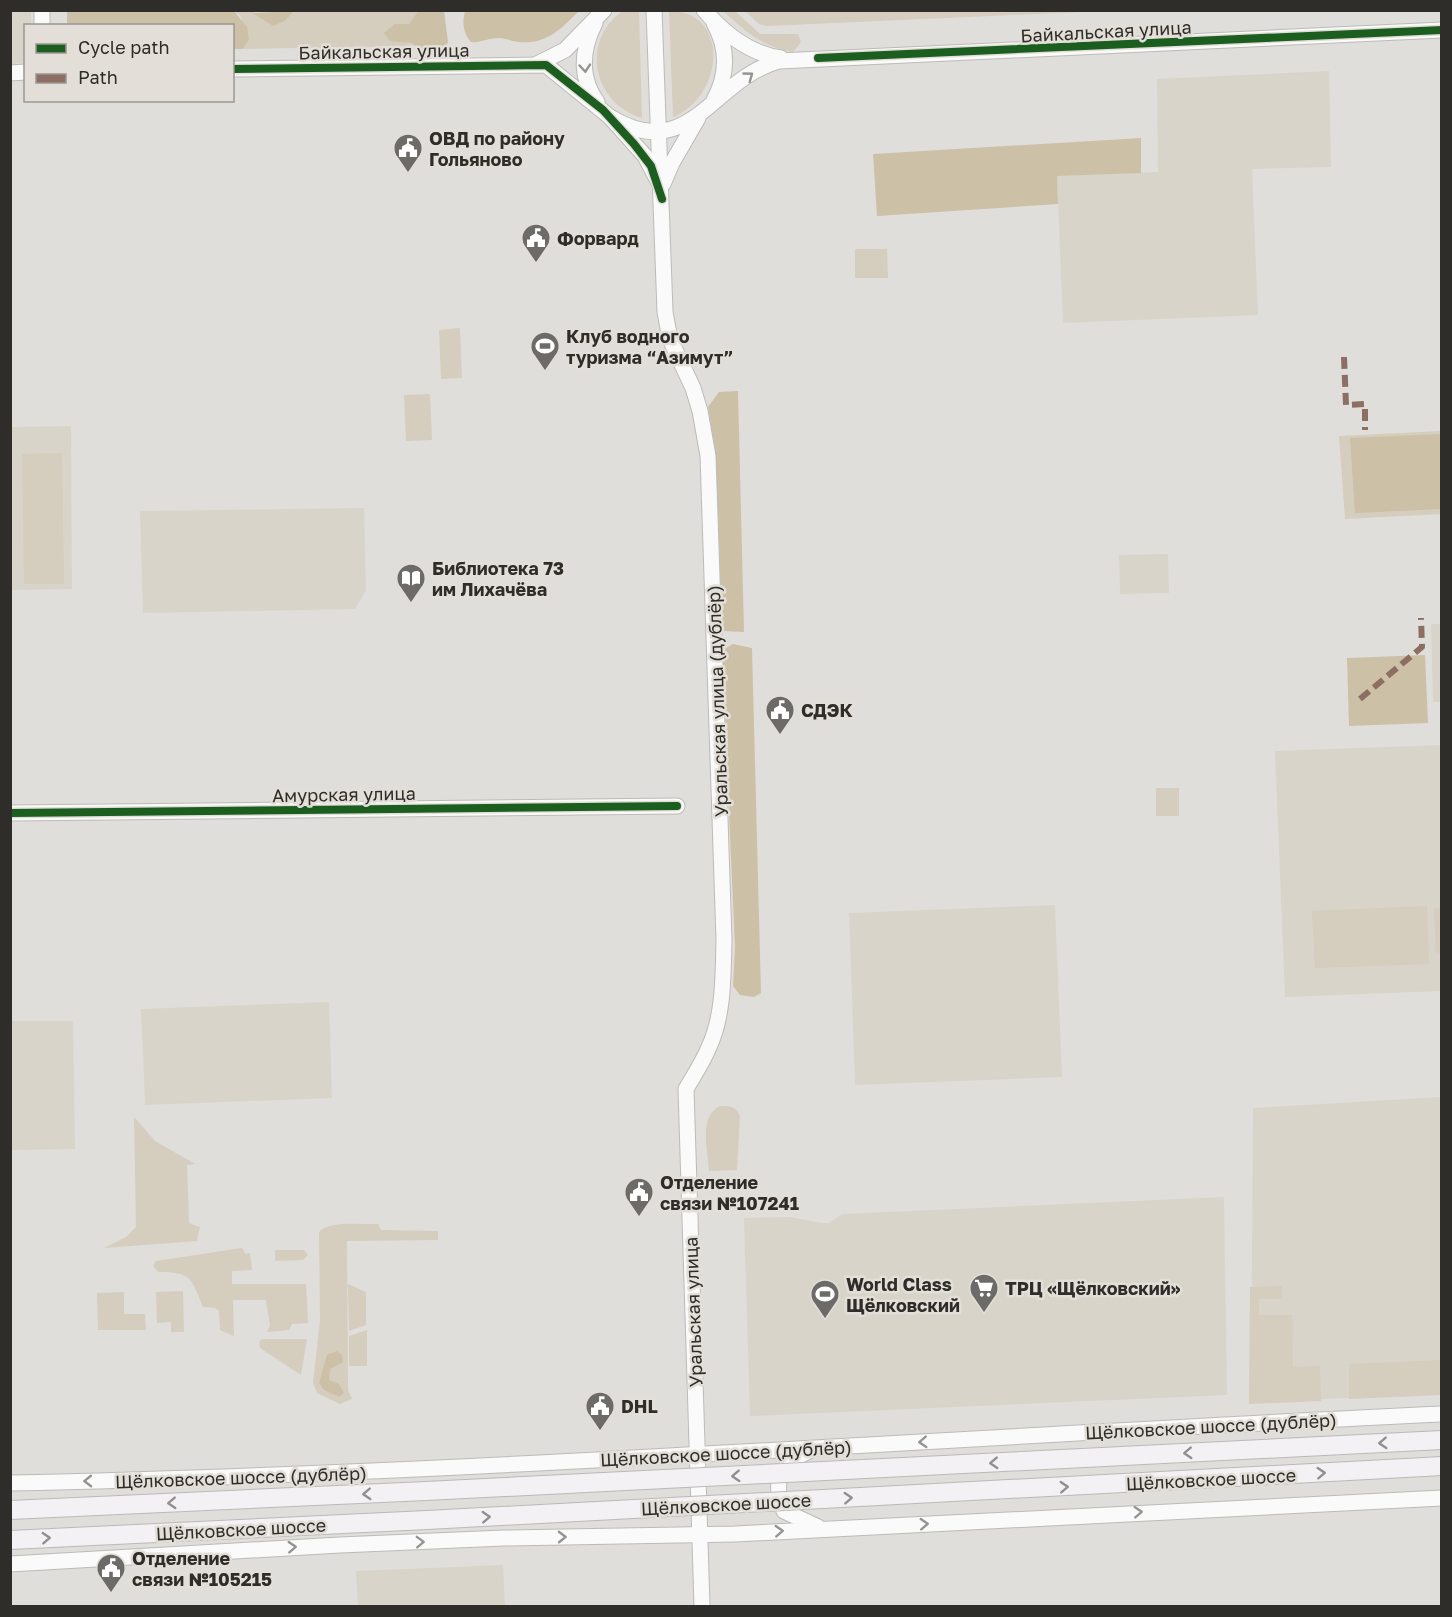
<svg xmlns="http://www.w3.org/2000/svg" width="1452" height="1617" viewBox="0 0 1452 1617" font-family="'Golos Text',sans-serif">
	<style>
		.built { fill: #d8d4ca }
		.green { fill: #d5cdbd }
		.forest { fill: #ccc0a7 }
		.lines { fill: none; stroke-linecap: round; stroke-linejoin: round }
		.secondary-casing { stroke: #bcbbb8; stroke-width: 17 }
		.primary-casing { stroke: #bbb9b8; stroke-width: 20 }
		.secondary { stroke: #fafafa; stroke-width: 15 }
		.primary { stroke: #f4f1f4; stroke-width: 18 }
		.primary-bridge-casing { stroke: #bbb9b8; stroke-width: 20; stroke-linecap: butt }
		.primary-bridge { stroke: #f4f1f4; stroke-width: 18 }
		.quiet { stroke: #8d6e63; stroke-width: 6; stroke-dasharray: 12 6; stroke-linecap: butt }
		.cycleway-casing { stroke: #e3dfd8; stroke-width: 11 }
		.cycleway { stroke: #1b5e20; stroke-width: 8 }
		.oneway { stroke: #949492 }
		.oneway2 { stroke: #928f8f }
		.labels { text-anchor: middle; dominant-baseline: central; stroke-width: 5; stroke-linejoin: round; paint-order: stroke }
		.street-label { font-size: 18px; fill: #2f2d2a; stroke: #e3dfd8 }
		.poi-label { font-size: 18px; font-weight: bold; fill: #2f2d2a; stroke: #e3dfd8; text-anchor: start }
	</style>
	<rect width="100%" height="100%" fill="#e0dedb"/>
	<g class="built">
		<path d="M 10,11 L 31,11 L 31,25 L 26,26 L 25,60 L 22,63 L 11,64 Z"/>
		<path d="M 1329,71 L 1331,167 L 1252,169 L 1258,315 L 1063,323 L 1057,176 L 1158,172 L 1157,79 Z"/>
		<path d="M 71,426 L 72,589 L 11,590 L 10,427 Z"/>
		<path d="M 364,508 L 366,590 L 355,609 L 143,613 L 140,511 Z"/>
		<path d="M 1168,554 L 1169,593 L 1120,594 L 1119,555 Z"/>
		<path d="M 1431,624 L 1441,624 L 1441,702 L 1433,702 Z"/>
		<path d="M 1441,745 L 1441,991 L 1285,997 L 1275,751 Z"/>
		<path d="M 1055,905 L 1062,1077 L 855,1085 L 849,913 Z"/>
		<path d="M 329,1002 L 332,1098 L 145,1105 L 141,1009 Z"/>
		<path d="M 11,1021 L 73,1021 L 75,1149 L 11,1150 Z"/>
		<path d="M 1441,1097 L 1441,1394 L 1251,1402 L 1253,1108 Z"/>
		<path d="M 1224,1197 L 1227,1395 L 750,1416 L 744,1218 L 789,1217 L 822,1223 L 829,1223 L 842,1214 Z"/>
		<path d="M 503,1565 L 505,1606 L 358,1606 L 356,1571 Z"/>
	</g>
	<g class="green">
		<path d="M 624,10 L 639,11 L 642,118 C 593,104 579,40 624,10 Z"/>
		<path d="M 234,11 L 249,11 L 273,26 L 285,21 L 294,11 L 418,11 L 409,24 L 390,41 L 403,41 L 415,46 L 243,49 L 249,40 L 240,15 Z"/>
		<path d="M 669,11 C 729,10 726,95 673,117 Z"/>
		<path d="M 723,11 L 735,11 L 760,34 L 798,34 L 801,42 L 793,52 C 762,47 745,31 723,11 Z"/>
		<path d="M 745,11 L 1103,11 L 767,26 L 759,24 Z"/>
		<path d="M 855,249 L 887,249 L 888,278 L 855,278 Z"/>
		<path d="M 460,328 L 462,378 L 441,379 L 439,330 Z"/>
		<path d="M 430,394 L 432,440 L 406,441 L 404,395 Z"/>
		<path d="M 1441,431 L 1441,514 L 1345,519 L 1339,436 Z"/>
		<path d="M 62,453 L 64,584 L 24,584 L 22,454 Z"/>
		<rect x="1156" y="788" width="23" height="28"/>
		<path d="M 1427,906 L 1429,964 L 1315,968 L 1312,911 Z"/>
		<path d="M 1434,908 L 1441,908 L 1441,952 L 1436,953 Z"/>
		<path d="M 720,1106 C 730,1106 736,1106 740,1116 L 737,1170 L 709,1171 C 708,1148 698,1117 720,1106 Z"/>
		<path d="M 134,1117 L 155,1141 L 195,1164 L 187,1165 L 189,1223 L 200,1227 L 197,1241 L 104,1248 L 126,1237 L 136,1227 Z"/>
		<path d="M 378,1224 L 381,1230 L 438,1231 L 438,1240 L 347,1241 L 348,1390 L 352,1399 L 340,1404 L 317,1393 L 313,1383 L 320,1321 L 319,1232 C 330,1220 362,1225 378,1224 Z"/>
		<path d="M 242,1248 L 246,1254 L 250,1253 L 252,1270 L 232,1271 L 232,1284 L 306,1284 L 308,1323 L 292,1324 L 289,1330 L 267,1332 L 270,1326 L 266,1300 L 233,1300 L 234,1336 L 220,1330 L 219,1311 L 215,1308 L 203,1307 C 191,1278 192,1272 158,1272 L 153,1266 L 156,1261 Z"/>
		<path d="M 275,1250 L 304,1250 L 308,1255 L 303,1260 L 275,1261 Z"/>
		<path d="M 348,1284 L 366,1292 L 366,1325 L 349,1331 Z"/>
		<path d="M 1282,1286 L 1282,1299 L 1259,1299 L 1259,1315 L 1292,1315 L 1293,1367 L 1320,1366 L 1321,1401 L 1249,1404 L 1250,1287 Z"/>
		<path d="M 183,1291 L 184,1332 L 171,1332 L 171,1322 L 157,1323 L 156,1292 Z"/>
		<path d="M 124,1292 L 124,1314 L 145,1314 L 146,1330 L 98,1330 L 97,1293 Z"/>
		<path d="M 367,1330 L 367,1366 L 349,1366 L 349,1336 Z"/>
		<path d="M 262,1339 L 307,1339 L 301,1375 L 260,1348 L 259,1342 Z"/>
		<path d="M 1441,1360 L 1441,1395 L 1349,1399 L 1349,1364 Z"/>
	</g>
	<g class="forest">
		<path d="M 67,11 L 234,11 L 247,27 L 249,40 L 243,49 L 233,49 L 232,26 L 67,25 Z"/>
		<path d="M 249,11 L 254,13 L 294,11 L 285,21 L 273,26 Z"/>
		<path d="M 418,11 L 444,11 L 448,42 L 445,48 L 426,51 L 410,43 L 390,41 L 384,33 L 395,24 L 409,24 Z"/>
		<path d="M 465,11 L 465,10 L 579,11 C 561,29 546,45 518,42 C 511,41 506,38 499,38 C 489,38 480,43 471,42 C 463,33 462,22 465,11 Z"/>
		<path d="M 1141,138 L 1141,173 L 1057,176 L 1058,204 L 877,216 L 873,154 Z"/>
		<path d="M 738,391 L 744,632 L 724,631 L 722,624 L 716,455 L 708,407 L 719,392 Z"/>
		<path d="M 1441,434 L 1441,509 L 1355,513 L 1350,438 Z"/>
		<path d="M 733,644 L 752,648 L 761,993 L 754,997 L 740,995 L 733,986 L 735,947 L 722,657 L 726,648 Z"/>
		<path d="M 1425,655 L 1428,723 L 1349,726 L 1347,658 Z"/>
		<path d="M 337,1351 L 342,1355 L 343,1362 L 330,1369 L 329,1380 L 339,1384 L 344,1393 L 339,1397 L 324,1390 L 319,1383 L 327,1355 Z"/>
	</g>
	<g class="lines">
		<g class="secondary-casing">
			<g id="secondary">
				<path d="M 42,10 L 42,26"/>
				<path d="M 654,10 L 665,312 L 670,339 L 693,388 L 700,411 L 708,456 L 724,940 C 723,975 724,1015 709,1047 C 703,1062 694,1075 686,1089 L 702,1606"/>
				<path d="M 704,10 C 724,33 750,54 781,58"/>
				<path d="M 595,23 C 582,49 579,77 597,102"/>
				<path d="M 537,64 L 565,50 L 604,10"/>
				<path d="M 232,69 L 546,65 L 610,117 L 645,156 L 658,181"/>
				<path d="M 10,73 L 26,72"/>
				<path d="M 714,100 C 728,74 728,48 714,23"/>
				<path d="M 610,117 C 690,166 713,78 779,61 L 1442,30"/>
				<path d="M 663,184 L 672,163 L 698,118"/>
				<path d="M 10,813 L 677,806"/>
				<path d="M 809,1451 C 779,1465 772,1480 784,1511 L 818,1527"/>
				<path d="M 10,1483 C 488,1473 964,1436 1442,1414"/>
				<path d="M 10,1564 L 340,1545 L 504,1538 L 735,1534 L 1442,1498"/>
			</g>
		</g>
		<g class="primary-casing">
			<g id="primary">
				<path d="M 10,1510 L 426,1491"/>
				<path d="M 10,1540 L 427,1520"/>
			</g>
		</g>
		<use href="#secondary" class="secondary"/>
		<use href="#primary" class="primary"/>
		<g class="primary-bridge-casing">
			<g id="primary-bridge">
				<path d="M 426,1491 L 1442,1440"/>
				<path d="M 427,1520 L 1442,1466"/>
			</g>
		</g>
		<use href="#primary-bridge" class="primary-bridge"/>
		<g class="quiet">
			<path d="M 1344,357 L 1346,405 L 1365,404 L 1365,430"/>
			<path d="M 1360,699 L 1422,647 L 1421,618"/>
		</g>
		<g class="cycleway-casing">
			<g id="cycleway">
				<path d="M 818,58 L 1442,30"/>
				<path d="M 232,69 L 546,65 L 603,110 L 634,144 L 651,166 L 662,199"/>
				<path d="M 10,813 L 677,806"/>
			</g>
		</g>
		<use href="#cycleway" class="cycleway"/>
	</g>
	<defs><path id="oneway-chevron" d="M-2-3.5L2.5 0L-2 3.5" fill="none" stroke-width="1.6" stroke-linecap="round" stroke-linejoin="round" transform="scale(1.5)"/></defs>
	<g class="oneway">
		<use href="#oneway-chevron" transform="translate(585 68) rotate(85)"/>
		<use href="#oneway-chevron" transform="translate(749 76) rotate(-36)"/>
		<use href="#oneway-chevron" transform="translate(923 1442) rotate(177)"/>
		<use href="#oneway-chevron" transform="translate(88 1481) rotate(179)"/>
		<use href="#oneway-chevron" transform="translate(1138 1512) rotate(-3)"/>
		<use href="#oneway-chevron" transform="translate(924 1524) rotate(-3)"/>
		<use href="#oneway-chevron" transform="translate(779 1531) rotate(-3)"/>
		<use href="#oneway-chevron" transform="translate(562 1537) rotate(-1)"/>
		<use href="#oneway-chevron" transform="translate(420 1542) rotate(-2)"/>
		<use href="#oneway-chevron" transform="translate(292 1547) rotate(-3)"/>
	</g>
	<g class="oneway2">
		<use href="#oneway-chevron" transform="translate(1383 1443) rotate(177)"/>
		<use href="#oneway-chevron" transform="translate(1188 1453) rotate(177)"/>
		<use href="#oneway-chevron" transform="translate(994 1463) rotate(177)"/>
		<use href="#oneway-chevron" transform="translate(1321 1473) rotate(-3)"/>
		<use href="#oneway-chevron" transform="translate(736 1476) rotate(177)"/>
		<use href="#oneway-chevron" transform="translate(1064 1487) rotate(-3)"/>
		<use href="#oneway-chevron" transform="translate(367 1494) rotate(177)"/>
		<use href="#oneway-chevron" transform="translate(848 1498) rotate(-3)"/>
		<use href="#oneway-chevron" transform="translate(172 1503) rotate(177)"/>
		<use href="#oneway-chevron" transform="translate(486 1517) rotate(-3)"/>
		<use href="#oneway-chevron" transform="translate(46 1538) rotate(-3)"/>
	</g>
	<defs>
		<g id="civic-pin" transform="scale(1.5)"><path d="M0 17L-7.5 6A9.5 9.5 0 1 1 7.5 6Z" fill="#6d6b68" stroke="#e3dfd8"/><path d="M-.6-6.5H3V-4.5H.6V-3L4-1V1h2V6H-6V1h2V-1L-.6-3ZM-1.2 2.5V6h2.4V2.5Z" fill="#fff"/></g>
		<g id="stadium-pin" transform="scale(1.5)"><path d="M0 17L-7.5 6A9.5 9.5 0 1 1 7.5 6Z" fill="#6d6b68" stroke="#e3dfd8"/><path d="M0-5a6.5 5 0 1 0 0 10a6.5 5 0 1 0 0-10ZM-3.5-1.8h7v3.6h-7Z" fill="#fff"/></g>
		<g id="library-pin" transform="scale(1.5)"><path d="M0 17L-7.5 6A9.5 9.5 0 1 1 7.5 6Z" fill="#6d6b68" stroke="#e3dfd8"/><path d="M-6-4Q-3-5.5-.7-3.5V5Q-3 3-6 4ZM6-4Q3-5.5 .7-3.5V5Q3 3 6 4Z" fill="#fff"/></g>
		<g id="supermarket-pin" transform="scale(1.5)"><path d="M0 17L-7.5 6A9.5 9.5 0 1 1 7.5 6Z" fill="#6d6b68" stroke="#e3dfd8"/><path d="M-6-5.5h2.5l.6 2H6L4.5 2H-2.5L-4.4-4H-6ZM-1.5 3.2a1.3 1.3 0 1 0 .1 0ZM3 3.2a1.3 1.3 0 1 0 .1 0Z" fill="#fff"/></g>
	</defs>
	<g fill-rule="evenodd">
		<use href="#civic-pin" x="408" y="148"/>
		<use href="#civic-pin" x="536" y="238"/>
		<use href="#stadium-pin" x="545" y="346"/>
		<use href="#library-pin" x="411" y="578"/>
		<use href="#civic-pin" x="780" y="710"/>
		<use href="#civic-pin" x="639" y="1192"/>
		<use href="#supermarket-pin" x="984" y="1288"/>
		<use href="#stadium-pin" x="825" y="1294"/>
		<use href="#civic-pin" x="600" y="1406"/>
		<use href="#civic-pin" x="111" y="1568"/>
	</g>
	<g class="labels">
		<g class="street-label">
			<text transform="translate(1106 31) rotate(-3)">Байкальская улица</text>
			<text transform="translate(384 51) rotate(-1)">Байкальская улица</text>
			<text transform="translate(717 701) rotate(-92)">Уральская улица (дублёр)</text>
			<text transform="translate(344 794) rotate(-1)">Амурская улица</text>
			<text transform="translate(693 1312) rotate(-92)">Уральская улица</text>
			<text transform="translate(1211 1426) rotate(-3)">Щёлковское шоссе (дублёр)</text>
			<text transform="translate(726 1453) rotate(-3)">Щёлковское шоссе (дублёр)</text>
			<text transform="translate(241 1477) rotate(-2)">Щёлковское шоссе (дублёр)</text>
			<text transform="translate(1211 1479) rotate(-3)">Щёлковское шоссе</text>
			<text transform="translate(726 1504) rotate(-3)">Щёлковское шоссе</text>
			<text transform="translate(241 1529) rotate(-3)">Щёлковское шоссе</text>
		</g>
		<g class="poi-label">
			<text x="429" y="138">ОВД по району<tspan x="429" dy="21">Гольяново</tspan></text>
			<text x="557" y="238">Форвард</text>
			<text x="566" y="336">Клуб водного<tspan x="566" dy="21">туризма “Азимут”</tspan></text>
			<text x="432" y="568">Библиотека 73<tspan x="432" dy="21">им Лихачёва</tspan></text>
			<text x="801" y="710">СДЭК</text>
			<text x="660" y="1182">Отделение<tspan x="660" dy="21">связи №107241</tspan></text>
			<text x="846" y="1284">World Class<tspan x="846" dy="21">Щёлковский</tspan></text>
			<text x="1005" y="1288">ТРЦ «Щёлковский»</text>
			<text x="621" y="1406">DHL</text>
			<text x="132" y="1558">Отделение<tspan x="132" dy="21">связи №105215</tspan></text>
		</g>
	</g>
	<rect width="1452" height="1617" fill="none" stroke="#2f2d2a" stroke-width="24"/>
	<rect x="24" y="24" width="210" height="78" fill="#e3dfd8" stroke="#9b9892" stroke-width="1.5"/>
	<rect x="36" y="44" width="30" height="9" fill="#1b5e20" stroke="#9b9892" stroke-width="1.5"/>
	<text x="78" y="54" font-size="18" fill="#2f2d2a">Cycle path</text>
	<rect x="36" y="74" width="30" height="9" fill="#8d6e63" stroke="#9b9892" stroke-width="1.5"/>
	<text x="78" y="84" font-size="18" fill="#2f2d2a">Path</text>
</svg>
